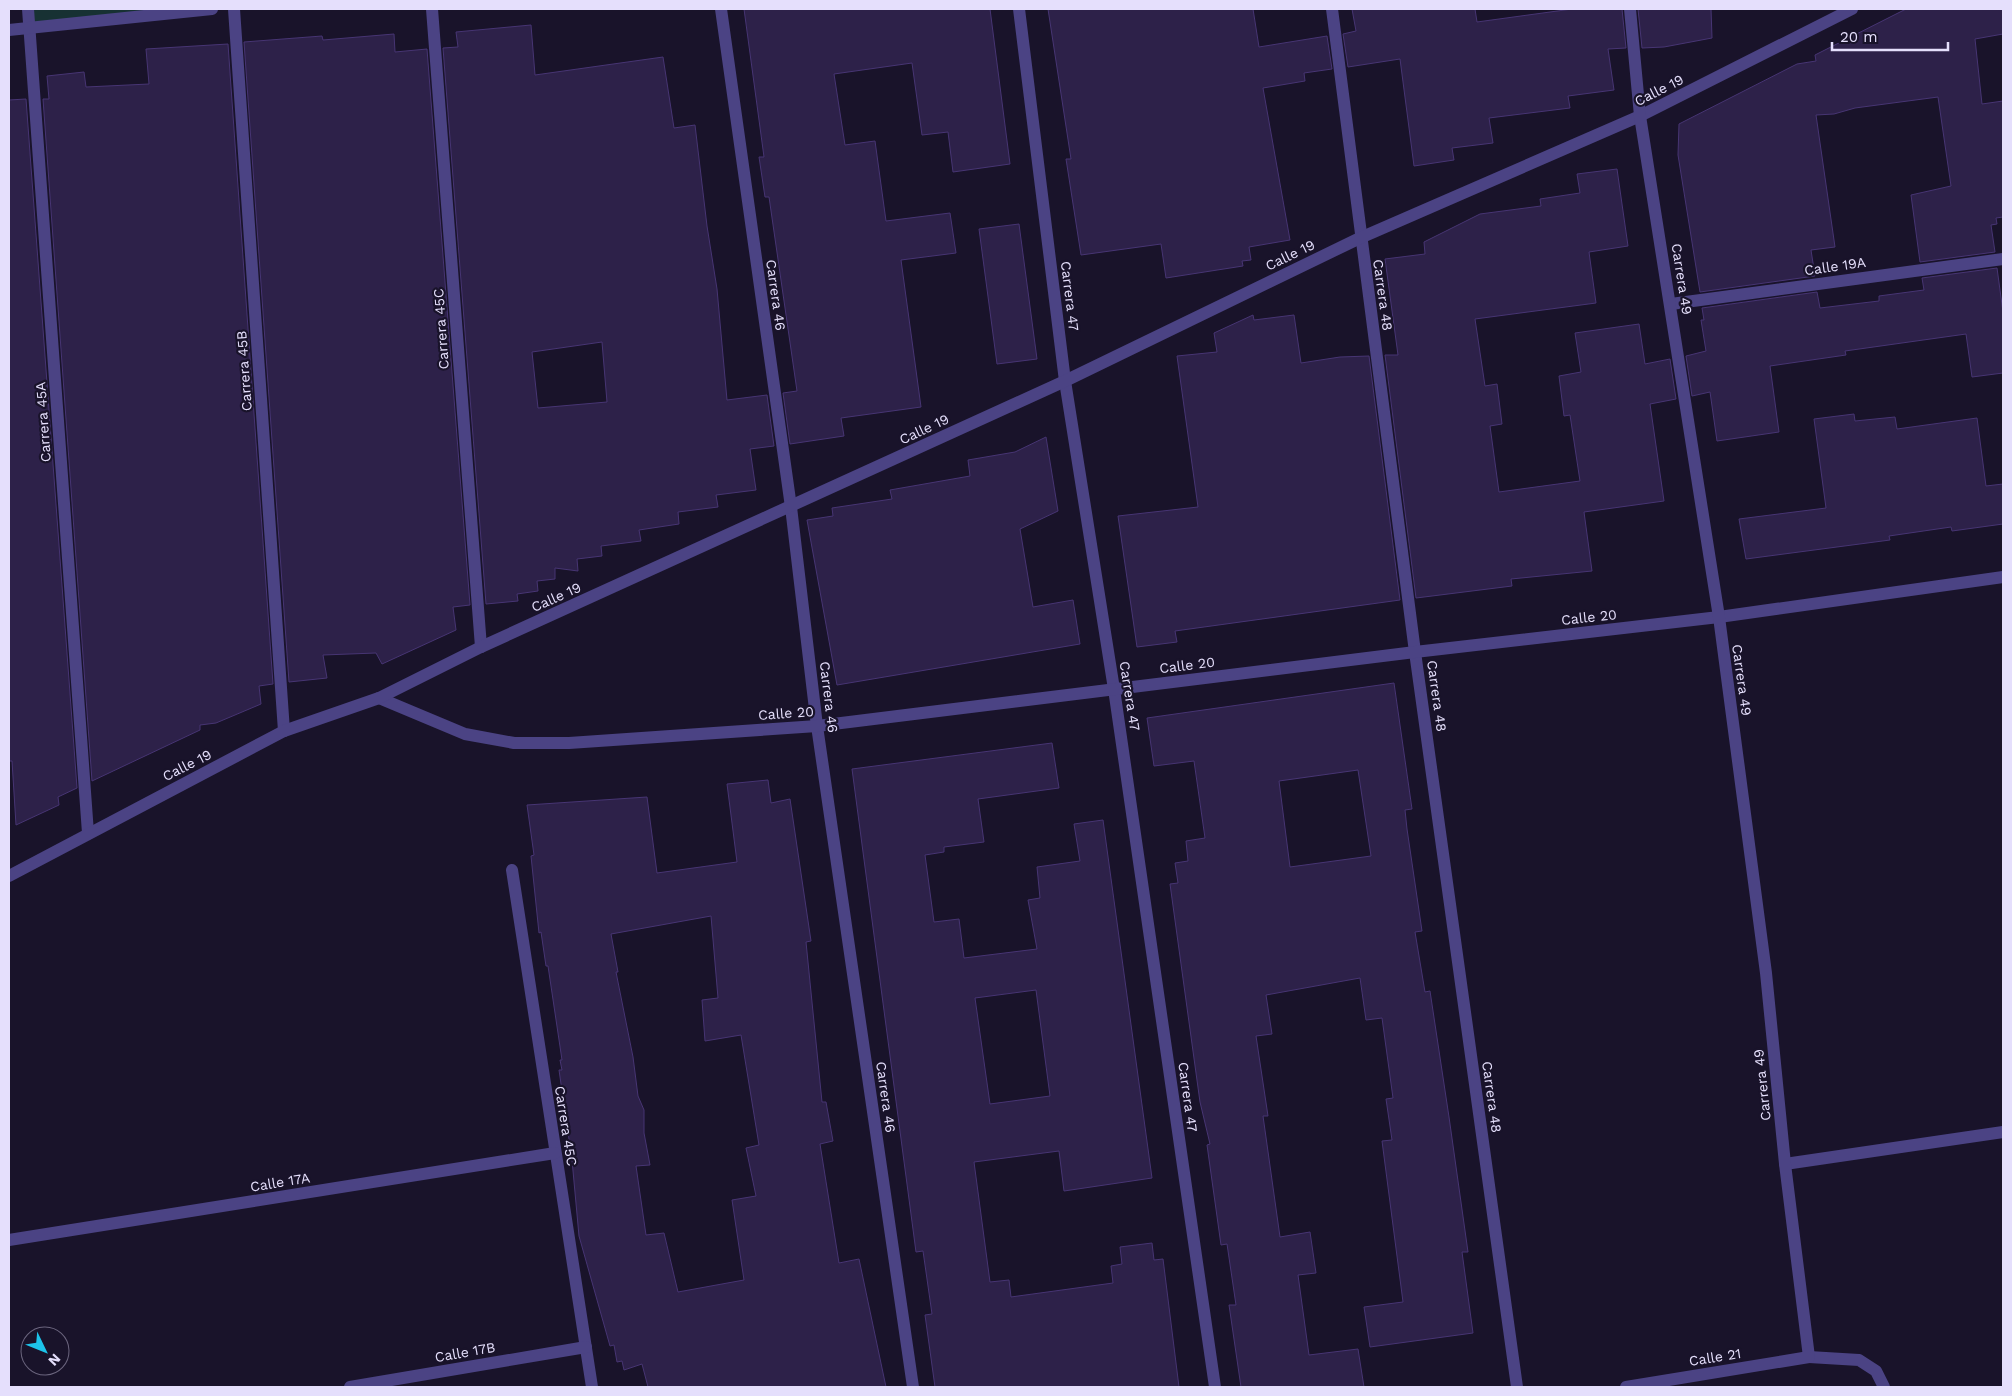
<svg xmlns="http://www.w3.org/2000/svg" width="2012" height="1396" viewBox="0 0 2012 1396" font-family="'Work Sans',sans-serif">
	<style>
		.green { fill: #173133 }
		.building { fill: #2d2149; stroke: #473573; fill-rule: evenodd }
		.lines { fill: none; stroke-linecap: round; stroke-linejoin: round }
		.lane { stroke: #4b4384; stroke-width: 12 }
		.street { stroke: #4b4384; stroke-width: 12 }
		.labels { text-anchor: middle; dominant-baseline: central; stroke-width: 4.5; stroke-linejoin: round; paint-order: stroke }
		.street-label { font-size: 14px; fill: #e5dffc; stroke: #19132a }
	</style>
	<rect width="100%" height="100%" fill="#19132a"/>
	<path class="green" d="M 28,9 L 212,9 L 29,28 Z"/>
	<g class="building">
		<path d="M 744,9 L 990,9 L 1010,164 L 953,172 L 948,132 L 922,135 L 912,63 L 834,74 L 845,145 L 875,141 L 886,221 L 950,213 L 956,253 L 901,260 L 921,407 L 841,418 L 844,436 L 790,444 L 783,393 L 797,391 L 769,197 L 765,197 L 759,157 L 764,157 Z"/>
		<path d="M 1048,9 L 1253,9 L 1259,47 L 1327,36 L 1332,69 L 1304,73 L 1305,81 L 1263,88 L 1290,240 L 1249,247 L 1251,260 L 1242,261 L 1243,266 L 1166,278 L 1161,244 L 1081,255 L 1066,159 L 1071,159 Z"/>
		<path d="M 1352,9 L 1475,9 L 1477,22 L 1572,9 L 1622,9 L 1626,48 L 1608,49 L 1614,90 L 1568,96 L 1570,108 L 1489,118 L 1493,143 L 1452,148 L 1454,160 L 1414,166 L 1400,59 L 1348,67 L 1343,34 L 1356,31 Z"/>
		<path d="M 1638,9 L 1711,9 L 1712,38 L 1664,47 L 1642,48 Z"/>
		<path d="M 1906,9 L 2003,9 L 2003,34 L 1975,39 L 1982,104 L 2003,101 L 2003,217 L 1996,218 L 1997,224 L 1991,225 L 1995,252 L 1920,262 L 1911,195 L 1951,186 L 1938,97 L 1855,108 L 1834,114 L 1816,115 L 1835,247 L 1811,250 L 1815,276 L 1700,292 L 1678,155 L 1679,124 L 1797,64 L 1816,61 L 1815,55 Z"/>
		<path d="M 531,25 L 535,75 L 663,57 L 674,128 L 695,125 L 707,226 L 717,289 L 727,400 L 767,395 L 774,446 L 750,449 L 756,490 L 716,495 L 718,507 L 678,512 L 679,524 L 639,530 L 641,541 L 601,546 L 602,556 L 577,559 L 578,571 L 555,568 L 555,579 L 537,581 L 538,591 L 517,594 L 518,601 L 486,604 L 443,48 L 458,47 L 456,32 ZM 602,342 L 607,402 L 538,408 L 532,352 Z"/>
		<path d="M 394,34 L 395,52 L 427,49 L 470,605 L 453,607 L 456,630 L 382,664 L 376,653 L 323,655 L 327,678 L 289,682 L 244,42 L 322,36 L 323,40 Z"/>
		<path d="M 228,44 L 273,684 L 259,686 L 261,704 L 216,723 L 200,725 L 200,730 L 92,781 L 43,99 L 49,99 L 47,76 L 84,72 L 86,87 L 149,84 L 146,49 Z"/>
		<path d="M 26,99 L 77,788 L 58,797 L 59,805 L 16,825 L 12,761 L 9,761 L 9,100 Z"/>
		<path d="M 1617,169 L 1628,246 L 1589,252 L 1596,303 L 1475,319 L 1485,386 L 1497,384 L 1502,424 L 1490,426 L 1499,492 L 1580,481 L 1570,415 L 1564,416 L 1559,376 L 1581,372 L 1575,333 L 1639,324 L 1645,364 L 1670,359 L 1676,399 L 1650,404 L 1664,501 L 1584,512 L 1592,571 L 1511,579 L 1512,586 L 1416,598 L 1385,355 L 1398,355 L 1385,259 L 1425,254 L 1424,242 L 1480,214 L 1541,206 L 1540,199 L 1580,193 L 1577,174 Z"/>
		<path d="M 1019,224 L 1037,359 L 997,364 L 979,229 Z"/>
		<path d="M 1997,268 L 2003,312 L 2003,373 L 1972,377 L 1966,334 L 1845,351 L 1846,355 L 1770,366 L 1779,432 L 1717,441 L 1710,392 L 1692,396 L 1686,356 L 1706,351 L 1701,320 L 1704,320 L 1702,308 L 1817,292 L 1820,308 L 1879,301 L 1879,296 L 1924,290 L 1922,278 Z"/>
		<path d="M 1253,315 L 1254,320 L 1294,315 L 1301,363 L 1340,357 L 1369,356 L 1400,600 L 1175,631 L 1177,642 L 1137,647 L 1118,516 L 1198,507 L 1177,356 L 1217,352 L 1214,333 Z"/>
		<path d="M 1854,414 L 1855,421 L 1895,417 L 1897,429 L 1977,418 L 1986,486 L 2003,484 L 2003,524 L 1952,531 L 1951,527 L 1889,536 L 1890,540 L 1746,559 L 1739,519 L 1826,508 L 1814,419 Z"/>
		<path d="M 1046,437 L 1058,511 L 1020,529 L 1033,607 L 1073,600 L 1080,644 L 837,685 L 807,520 L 833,516 L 832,508 L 892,499 L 890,490 L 970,476 L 968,460 L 1015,452 Z"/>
		<path d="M 1394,683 L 1412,809 L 1405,810 L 1407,829 L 1422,931 L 1415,932 L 1425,992 L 1430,991 L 1449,1117 L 1468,1252 L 1462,1252 L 1473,1333 L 1370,1347 L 1364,1307 L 1403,1302 L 1382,1141 L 1392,1140 L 1386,1099 L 1393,1098 L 1382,1018 L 1366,1020 L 1360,978 L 1266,995 L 1272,1034 L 1256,1036 L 1268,1116 L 1263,1116 L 1280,1237 L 1310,1232 L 1316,1273 L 1298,1275 L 1309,1355 L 1358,1349 L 1364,1387 L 1241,1387 L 1229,1305 L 1236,1305 L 1227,1244 L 1221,1245 L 1207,1145 L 1210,1144 L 1200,1102 L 1170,884 L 1178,883 L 1175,863 L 1188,861 L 1186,841 L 1205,838 L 1194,761 L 1154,766 L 1147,718 ZM 1358,770 L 1371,856 L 1290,867 L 1279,781 Z"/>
		<path d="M 1052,743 L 1059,788 L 978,799 L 984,842 L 944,847 L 944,852 L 925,855 L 934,922 L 959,919 L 964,958 L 1037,949 L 1028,900 L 1040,898 L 1037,867 L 1080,861 L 1074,824 L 1103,820 L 1152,1178 L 1064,1191 L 1059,1151 L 974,1162 L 990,1282 L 1009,1280 L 1011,1297 L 1113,1283 L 1111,1266 L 1122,1264 L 1120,1247 L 1152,1243 L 1154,1260 L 1163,1259 L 1179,1387 L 935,1387 L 925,1315 L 932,1314 L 923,1251 L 916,1252 L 852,769 ZM 1036,990 L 1050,1096 L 990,1104 L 975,998 Z"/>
		<path d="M 768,780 L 771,803 L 790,799 L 811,941 L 806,942 L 822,1102 L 826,1102 L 833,1141 L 820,1144 L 839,1263 L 859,1259 L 886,1387 L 648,1387 L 642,1364 L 624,1370 L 622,1361 L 617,1362 L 614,1345 L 610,1346 L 579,1236 L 572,1160 L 559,1070 L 562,1070 L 560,1060 L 562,1060 L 548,966 L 546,966 L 541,932 L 539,933 L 531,856 L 534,855 L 527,805 L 647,797 L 657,873 L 737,862 L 727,784 ZM 711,916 L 718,998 L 702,1000 L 705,1041 L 741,1035 L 759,1145 L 746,1148 L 756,1196 L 732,1200 L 744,1280 L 678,1292 L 664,1233 L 646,1235 L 636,1166 L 650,1165 L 644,1133 L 644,1110 L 638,1096 L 633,1057 L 616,972 L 618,972 L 611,934 Z"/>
	</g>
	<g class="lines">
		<path class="lane" d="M 1809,1357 L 1859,1360 L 1876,1371 L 1884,1387"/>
		<g class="street">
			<path d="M 28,9 L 88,833"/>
			<path d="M 234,9 L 284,731"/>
			<path d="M 432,9 L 481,647"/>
			<path d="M 721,9 L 791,507 L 817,726 L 913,1387"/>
			<path d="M 1019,9 L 1065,381 L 1114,689 L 1215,1387"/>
			<path d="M 1332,9 L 1415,652 L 1517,1387"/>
			<path d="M 9,30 L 212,9"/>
			<path d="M 1671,304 L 2003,259"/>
			<path d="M 379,698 L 465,734 L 514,743 L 569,743 L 817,726 L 1415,652 L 1719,617 L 2003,577"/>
			<path d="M 512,870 L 592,1387"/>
			<path d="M 9,876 L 284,731 L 379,698 L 481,647 L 1065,381 L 1360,238 L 1640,116 L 1852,9"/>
			<path d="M 1785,1164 L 2003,1132"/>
			<path d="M 9,1240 L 555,1153"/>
			<path d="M 350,1387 L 586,1347"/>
			<path d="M 1626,1387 L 1809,1357 L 1785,1164 L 1766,973 L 1719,617 L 1640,116 L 1630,9"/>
		</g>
	</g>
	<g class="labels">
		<g class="street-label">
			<text transform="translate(1659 90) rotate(-27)">Calle 19</text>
			<text transform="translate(1290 255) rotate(-26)">Calle 19</text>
			<text transform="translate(1835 266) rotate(-8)">Calle 19A</text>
			<text transform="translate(1682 279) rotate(81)">Carrera 49</text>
			<text transform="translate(776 295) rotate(82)">Carrera 46</text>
			<text transform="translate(1383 295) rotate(82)">Carrera 48</text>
			<text transform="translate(1070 296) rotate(83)">Carrera 47</text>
			<text transform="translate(441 329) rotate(-94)">Carrera 45C</text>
			<text transform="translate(244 371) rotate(-94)">Carrera 45B</text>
			<text transform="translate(43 422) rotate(-94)">Carrera 45A</text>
			<text transform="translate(924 429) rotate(-25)">Calle 19</text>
			<text transform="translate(556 597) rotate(-24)">Calle 19</text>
			<text transform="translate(1589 617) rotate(-6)">Calle 20</text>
			<text transform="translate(1187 665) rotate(-7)">Calle 20</text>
			<text transform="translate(1742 680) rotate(82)">Carrera 49</text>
			<text transform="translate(1130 696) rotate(81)">Carrera 47</text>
			<text transform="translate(1437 696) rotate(82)">Carrera 48</text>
			<text transform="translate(829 697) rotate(83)">Carrera 46</text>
			<text transform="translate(786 713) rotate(-4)">Calle 20</text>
			<text transform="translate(187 765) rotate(-27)">Calle 19</text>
			<text transform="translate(1762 1085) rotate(-96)">Carrera 49</text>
			<text transform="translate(886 1097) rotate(82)">Carrera 46</text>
			<text transform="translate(1188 1097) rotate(82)">Carrera 47</text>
			<text transform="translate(1492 1097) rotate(82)">Carrera 48</text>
			<text transform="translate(566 1126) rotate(81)">Carrera 45C</text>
			<text transform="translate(280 1182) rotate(-9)">Calle 17A</text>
			<text transform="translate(465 1352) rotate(-10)">Calle 17B</text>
			<text transform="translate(1715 1357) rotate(-9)">Calle 21</text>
		</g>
	</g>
	<rect width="2012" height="1396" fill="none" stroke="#e5dffc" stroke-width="20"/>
	<g transform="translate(45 1351) rotate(133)"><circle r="24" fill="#19132a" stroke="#6b657e"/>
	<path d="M0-4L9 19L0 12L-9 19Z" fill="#1dc3ea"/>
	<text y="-8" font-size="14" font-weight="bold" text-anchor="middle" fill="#e5dffc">N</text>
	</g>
	<path d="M1832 42v8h116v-8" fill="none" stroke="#e5dffc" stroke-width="2.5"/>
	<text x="1840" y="42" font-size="15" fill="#e5dffc" stroke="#19132a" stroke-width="4" paint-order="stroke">20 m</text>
</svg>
